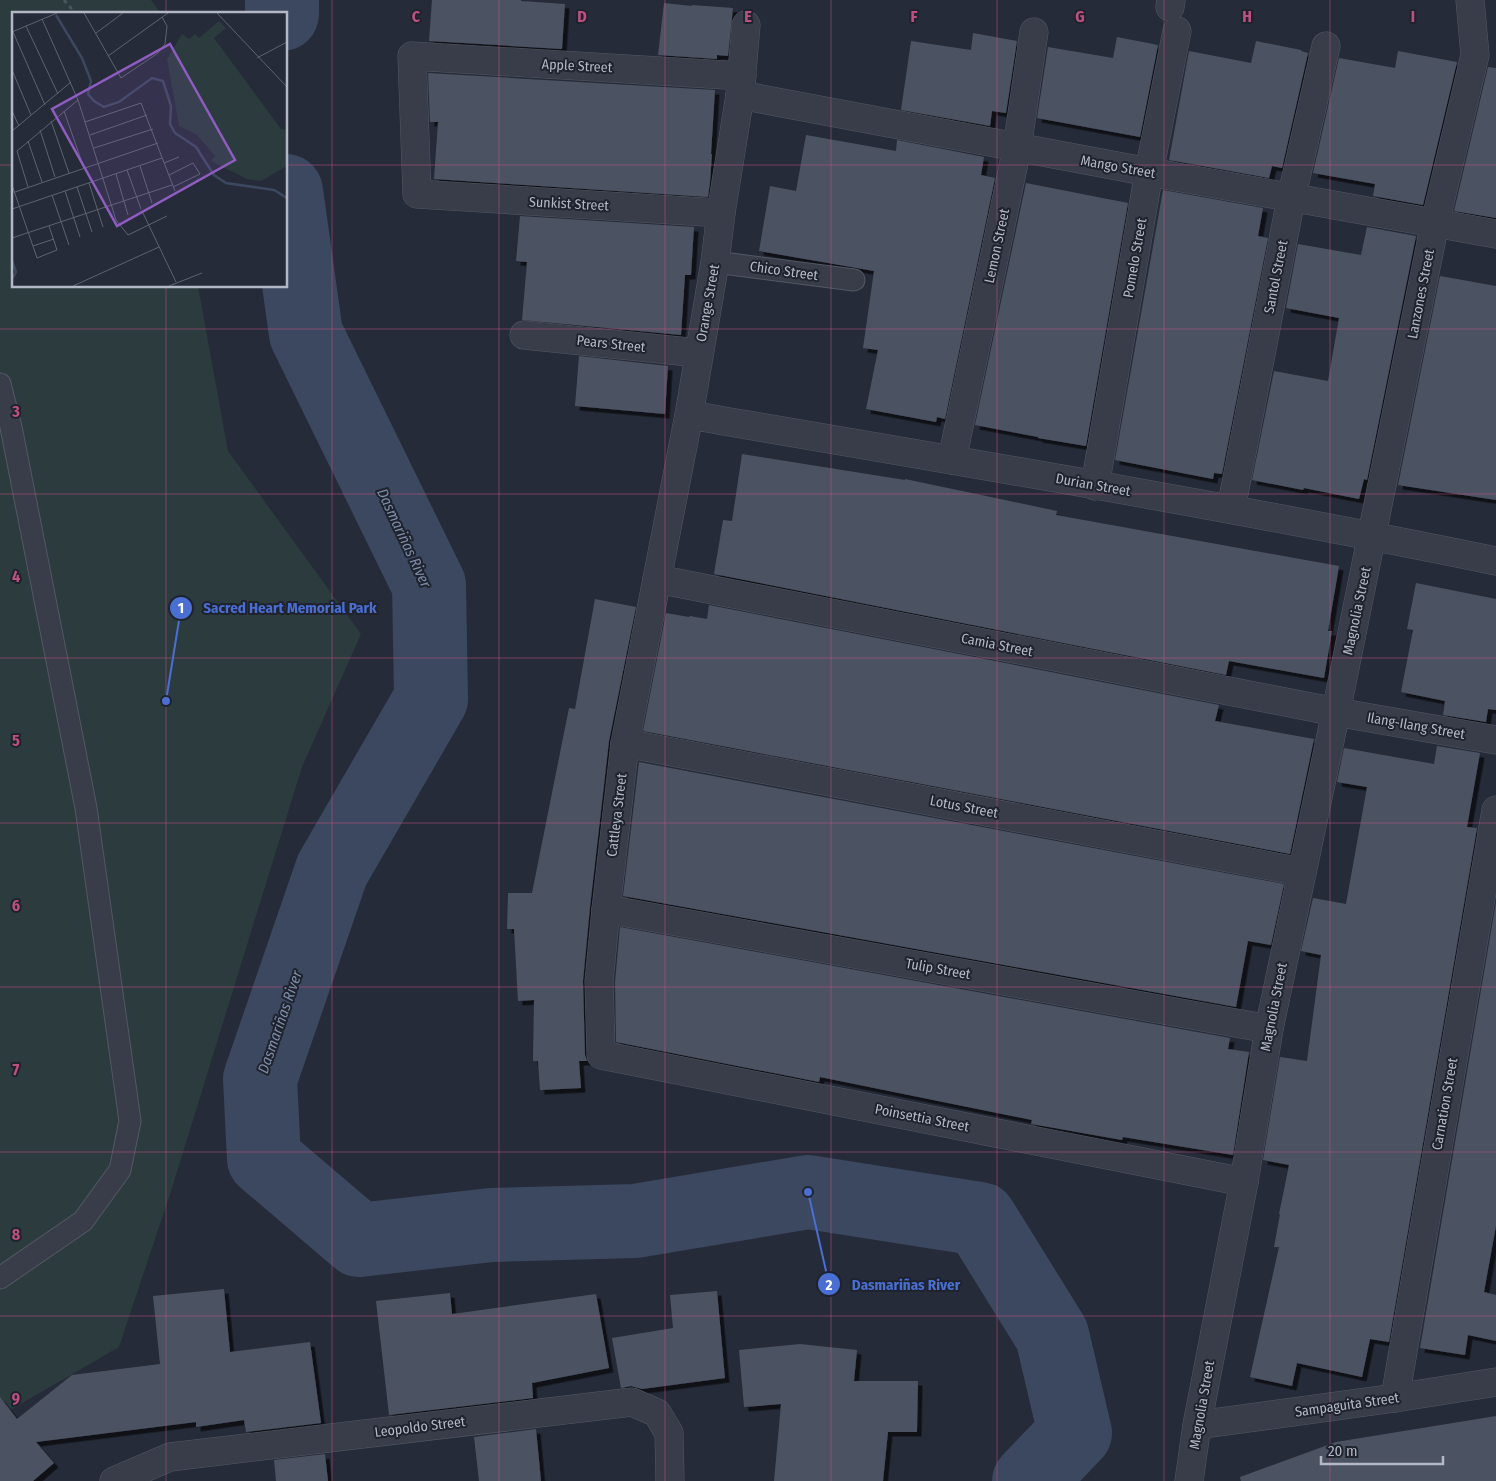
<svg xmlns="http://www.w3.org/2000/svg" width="1496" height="1481" viewBox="0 0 1496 1481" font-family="'Fira Sans Condensed',sans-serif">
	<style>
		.green { fill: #2b3b3e }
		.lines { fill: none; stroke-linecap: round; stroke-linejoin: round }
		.river { stroke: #3c4860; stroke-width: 74 }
		.building { fill: #4c5262; filter: url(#shadow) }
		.lane-casing { stroke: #545864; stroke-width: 23 }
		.street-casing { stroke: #545864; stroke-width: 29 }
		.path { stroke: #49565b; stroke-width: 3; stroke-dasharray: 4 4; stroke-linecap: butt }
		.lane { stroke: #383d49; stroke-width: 21 }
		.street { stroke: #383d49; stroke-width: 28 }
		.grid { fill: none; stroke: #bd5080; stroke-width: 1; stroke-opacity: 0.55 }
		.labels { text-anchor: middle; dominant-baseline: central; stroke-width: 4; stroke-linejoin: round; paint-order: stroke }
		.street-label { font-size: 14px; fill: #b4b8c5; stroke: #1e232e }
		.water-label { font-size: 15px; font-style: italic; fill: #7f8daa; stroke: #1e232e }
		.inset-river { fill: none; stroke: #3c4860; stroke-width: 2.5 }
		.inset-road { fill: none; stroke: #5e6370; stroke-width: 1 }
		.view { fill: #8f5dc1; fill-opacity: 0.15; stroke: #8f5dc1; stroke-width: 2.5 }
		.inset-edge { fill: none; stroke: #b4b8c5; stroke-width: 2.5 }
		.grid-label { font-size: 16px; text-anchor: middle; font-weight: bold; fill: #bd5080; stroke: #1e232e; stroke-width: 4; stroke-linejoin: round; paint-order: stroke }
		.leader { fill: none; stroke: #4a6ed2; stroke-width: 2 }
		.callout-dot { fill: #4a6ed2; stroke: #1e232e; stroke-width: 2 }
		.mark-label { font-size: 15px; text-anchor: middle; font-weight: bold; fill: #fff }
		.callout-label { font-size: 15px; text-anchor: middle; font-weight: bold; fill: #4a6ed2; stroke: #1e232e; stroke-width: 4; stroke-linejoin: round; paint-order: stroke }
	</style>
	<defs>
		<filter id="shadow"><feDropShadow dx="4.5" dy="4.5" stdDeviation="0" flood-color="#0009"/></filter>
	</defs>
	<rect width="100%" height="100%" fill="#252b38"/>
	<path class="green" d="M 0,0 L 151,0 L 161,14 L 14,14 L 14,286 L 198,286 L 228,451 L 361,634 L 302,767 L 172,1188 L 119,1347 L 0,1416 Z"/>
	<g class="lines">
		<g class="river">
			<path d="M 282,0 L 282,14"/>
			<path d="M 286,191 L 306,334 L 429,585 L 431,699 L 332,870 L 260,1079 L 264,1159 L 359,1240 L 491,1225 L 635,1221 L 808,1192 L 980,1219 L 1052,1335 L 1075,1433 L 1029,1481"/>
		</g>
	</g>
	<g class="building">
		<path d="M 432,0 L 521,0 L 521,1 L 565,4 L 562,49 L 429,41 Z"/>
		<path d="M 664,3 L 692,6 L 692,5 L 733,8 L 728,56 L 717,55 L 717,59 L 658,55 Z"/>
		<path d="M 973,33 L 1017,41 L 1006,113 L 992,111 L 990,126 L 901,110 L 911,41 L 971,50 Z"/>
		<path d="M 1117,37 L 1158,45 L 1140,137 L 1037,118 L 1048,47 L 1113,58 Z"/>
		<path d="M 1256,41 L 1301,50 L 1301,51 L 1308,53 L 1282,168 L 1272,166 L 1269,178 L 1169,160 L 1189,51 L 1251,63 Z"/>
		<path d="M 1398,51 L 1457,62 L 1423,205 L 1373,196 L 1375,184 L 1313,173 L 1339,58 L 1395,68 Z"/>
		<path d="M 1488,67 L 1496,68 L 1496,218 L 1454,211 Z"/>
		<path d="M 428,73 L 715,90 L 711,154 L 712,154 L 710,182 L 708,197 L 434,179 L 438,122 L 430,122 Z"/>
		<path d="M 806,135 L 896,151 L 897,140 L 984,157 L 981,175 L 995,178 L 945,419 L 937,417 L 936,422 L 866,409 L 878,350 L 863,348 L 874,271 L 759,251 L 770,186 L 796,191 Z"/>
		<path d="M 1026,183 L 1128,203 L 1086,446 L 1038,438 L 1038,437 L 975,425 Z"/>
		<path d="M 1163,190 L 1263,208 L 1258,236 L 1268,238 L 1222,474 L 1214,473 L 1213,479 L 1115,460 Z"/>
		<path d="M 520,216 L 694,227 L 691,275 L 685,275 L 681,335 L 522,320 L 527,262 L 516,261 Z"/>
		<path d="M 1367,227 L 1416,236 L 1367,480 L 1364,479 L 1359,499 L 1304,488 L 1303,490 L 1252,480 L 1274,371 L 1328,381 L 1339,318 L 1286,308 L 1298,244 L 1361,255 Z"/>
		<path d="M 1440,276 L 1496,286 L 1496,500 L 1398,485 Z"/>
		<path d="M 579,356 L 668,366 L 665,414 L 575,406 Z"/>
		<path d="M 742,454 L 905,480 L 905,479 L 1057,511 L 1056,515 L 1339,566 L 1328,631 L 1332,631 L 1324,678 L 1229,661 L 1226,675 L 714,574 L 723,520 L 732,521 Z"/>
		<path d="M 1416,583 L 1496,599 L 1496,710 L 1488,709 L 1486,722 L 1443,715 L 1445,701 L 1401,692 L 1413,630 L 1407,629 Z"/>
		<path d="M 595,599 L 636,607 L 609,741 L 590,907 L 583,981 L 585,1055 L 587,1061 L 579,1061 L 581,1088 L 540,1090 L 538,1061 L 533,1061 L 534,1000 L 518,1001 L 514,929 L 507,929 L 508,893 L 532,893 L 569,708 L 575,709 Z"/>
		<path d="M 709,605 L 1219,705 L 1215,721 L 1314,739 L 1290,854 L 643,731 L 666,613 L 689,617 L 690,616 L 707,619 Z"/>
		<path d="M 1437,746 L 1480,753 L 1467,827 L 1477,828 L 1389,1342 L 1370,1339 L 1362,1377 L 1297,1363 L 1292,1386 L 1250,1377 L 1279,1247 L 1274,1247 L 1280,1214 L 1279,1214 L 1289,1165 L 1263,1160 L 1280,1057 L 1307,1061 L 1321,955 L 1301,951 L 1313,898 L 1346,904 L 1367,787 L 1337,782 L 1344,748 L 1434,764 Z"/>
		<path d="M 639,762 L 1284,884 L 1271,945 L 1248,941 L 1236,1007 L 623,896 Z"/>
		<path d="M 1496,902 L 1496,1226 L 1484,1292 L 1496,1295 L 1496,1341 L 1468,1335 L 1465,1355 L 1420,1348 Z"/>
		<path d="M 620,927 L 1230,1038 L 1228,1049 L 1249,1052 L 1233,1155 L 1123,1137 L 1122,1140 L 1043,1126 L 1031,1124 L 1032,1120 L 820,1077 L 819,1082 L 616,1042 L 615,982 Z"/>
		<path d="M 224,1289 L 230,1352 L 310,1342 L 321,1423 L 246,1432 L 244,1420 L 196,1427 L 196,1422 L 36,1442 L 54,1463 L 33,1481 L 0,1481 L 0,1397 L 17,1419 L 72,1375 L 160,1364 L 153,1296 Z"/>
		<path d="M 717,1291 L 725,1378 L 642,1389 L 631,1386 L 621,1388 L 612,1338 L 673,1328 L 670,1295 Z"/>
		<path d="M 450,1293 L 452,1314 L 596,1294 L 609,1368 L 532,1383 L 533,1398 L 389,1415 L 376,1301 Z"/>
		<path d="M 800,1344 L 857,1350 L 854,1381 L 918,1381 L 917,1432 L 888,1432 L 883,1481 L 774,1481 L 781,1404 L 744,1407 L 739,1350 Z"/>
		<path d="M 1496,1416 L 1496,1481 L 1241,1481 L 1240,1477 L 1336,1442 Z"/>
		<path d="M 536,1429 L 541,1481 L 479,1481 L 474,1437 Z"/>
		<path d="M 325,1454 L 328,1481 L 276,1481 L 274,1460 Z"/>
	</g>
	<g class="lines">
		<g class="lane-casing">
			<g id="lane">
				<path d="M 715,262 L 854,280"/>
				<path d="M 0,384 L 11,427 L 86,808 L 130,1121 L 120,1170 L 83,1221 L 0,1278"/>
			</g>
		</g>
		<g class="street-casing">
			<g id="street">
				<path d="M 1170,7 L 1171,0"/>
				<path d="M 746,25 L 740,95 L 721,213 L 715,262 L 689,415 L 625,743 L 606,909 L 599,981 L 601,1055 L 1244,1182"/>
				<path d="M 740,95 L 1149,172 L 1496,234"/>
				<path d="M 721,213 L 417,194 L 412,56 L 742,76"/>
				<path d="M 524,335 L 699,353"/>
				<path d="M 689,415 C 959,461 1228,506 1496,561"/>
				<path d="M 952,460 L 1017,148 L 1034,32"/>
				<path d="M 1095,486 L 1149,172 L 1177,31"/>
				<path d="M 1231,509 L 1291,199 L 1326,46"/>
				<path d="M 657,579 L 1336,712 L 1496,740"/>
				<path d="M 625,743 L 1302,872"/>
				<path d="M 606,909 L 1269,1029"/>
				<path d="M 1395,1398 L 1496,810"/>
				<path d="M 1197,1425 L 1395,1398 L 1496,1382"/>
				<path d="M 114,1481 L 170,1457 L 632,1402 L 657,1413 L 669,1433 L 670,1481"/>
				<path d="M 1189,1481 L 1197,1425 L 1244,1182 L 1269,1029 L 1336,712 L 1435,223 L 1475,55 L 1470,0"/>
			</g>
		</g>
		<path class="path" d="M 64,0 L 76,14"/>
		<use href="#lane" class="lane"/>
		<use href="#street" class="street"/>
	</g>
	<path class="grid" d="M 166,0 L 166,14M 332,0 L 332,1481M 499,0 L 499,1481M 665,0 L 665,1481M 831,0 L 831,1481M 997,0 L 997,1481M 1164,0 L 1164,1481M 1330,0 L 1330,1481M 0,165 L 14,165M 286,165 L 1496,165M 166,286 L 166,1481M 0,329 L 1496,329M 0,494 L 1496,494M 0,658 L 1496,658M 0,823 L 1496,823M 0,987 L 1496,987M 0,1152 L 1496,1152M 0,1316 L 1496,1316"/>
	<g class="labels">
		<g class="street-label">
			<text transform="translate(577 66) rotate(3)">Apple Street</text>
			<text transform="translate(1118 167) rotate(10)">Mango Street</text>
			<text transform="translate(569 204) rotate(3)">Sunkist Street</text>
			<text transform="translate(997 246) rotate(-78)">Lemon Street</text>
			<text transform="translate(1135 258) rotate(-80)">Pomelo Street</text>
			<text transform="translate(784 271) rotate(8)">Chico Street</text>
			<text transform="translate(1276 277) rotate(-79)">Santol Street</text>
			<text transform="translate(1421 294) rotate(-79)">Lanzones Street</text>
			<text transform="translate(708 303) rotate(-80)">Orange Street</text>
			<text transform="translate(611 344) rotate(6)">Pears Street</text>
			<text transform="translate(1093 485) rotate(10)">Durian Street</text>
			<text transform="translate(1357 611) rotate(-78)">Magnolia Street</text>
			<text transform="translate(997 645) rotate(11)">Camia Street</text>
			<text transform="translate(1416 726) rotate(10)">Ilang-Ilang Street</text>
			<text transform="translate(964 807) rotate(11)">Lotus Street</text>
			<text transform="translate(617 815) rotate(-83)">Cattleya Street</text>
			<text transform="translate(938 969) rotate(10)">Tulip Street</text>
			<text transform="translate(1274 1007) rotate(-79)">Magnolia Street</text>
			<text transform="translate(1445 1104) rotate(-80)">Carnation Street</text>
			<text transform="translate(922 1118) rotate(11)">Poinsettia Street</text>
			<text transform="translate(1202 1405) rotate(-80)">Magnolia Street</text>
			<text transform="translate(1347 1405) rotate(-8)">Sampaguita Street</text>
			<text transform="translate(420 1427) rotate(-7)">Leopoldo Street</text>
		</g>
		<g class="water-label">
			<text transform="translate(404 538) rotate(65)">Dasmariñas River</text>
			<text transform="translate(280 1022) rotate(-71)">Dasmariñas River</text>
		</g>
	</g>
	<g transform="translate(12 12)">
		<rect width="275" height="275" fill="#252b38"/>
		<path d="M 207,9 L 214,16 L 202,26 L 269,117 L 275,118 L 275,154 L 249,169 L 235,167 L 199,149 L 203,144 L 185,123 L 167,114 L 155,47 L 170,22 L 177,27 L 183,22 L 187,26 Z" fill="#2b3b3e"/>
		<path class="inset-river" d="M 44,3 L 70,46 L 79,69 L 76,82 L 82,89 L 92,95 L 107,90 L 140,66 L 151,69 L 159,94 L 158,112 L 163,121 L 184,135 L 202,163 L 214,171 L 262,178 L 275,186M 0,249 L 4,260 L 0,267"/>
		<path class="inset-road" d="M 72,1 L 109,66 L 146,41 L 153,32 L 155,14 L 150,5M 205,1 L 275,75M 30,7 L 66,88 L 104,208 L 116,223 L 155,204M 14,14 L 46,82M 0,20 L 45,1M 1,20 L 33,93M 84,21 L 111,1M 96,44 L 156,1M 245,46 L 275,30M 0,58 L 19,103M 0,99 L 7,114M 52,99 L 72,156M 39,109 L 57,161M 73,110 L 129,91 L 163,179M 28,118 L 43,165M 0,119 L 59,70M 78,123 L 135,103M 16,129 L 30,170M 82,136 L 141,117M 152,151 L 167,145M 128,154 L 140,191M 115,158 L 129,197M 104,162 L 116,203M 157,163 L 181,151 L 188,162 L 161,175M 77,171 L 91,215M 0,173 L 25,246 L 45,238 L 37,214M 16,175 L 5,139 L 66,88M 65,175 L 80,220M 53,179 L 68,225M 3,180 L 146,131M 40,183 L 57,233M 0,197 L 150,146M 130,199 L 164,270M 0,226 L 160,173M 21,234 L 42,227M 61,274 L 147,235M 157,274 L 190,261"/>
		<path class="view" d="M 158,32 L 223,148 L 105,214 L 40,97 Z"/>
		<rect width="275" height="275" class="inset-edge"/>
	</g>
	<g class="grid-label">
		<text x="416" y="22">C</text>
		<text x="582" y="22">D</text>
		<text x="748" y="22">E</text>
		<text x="914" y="22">F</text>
		<text x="1080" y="22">G</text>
		<text x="1247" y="22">H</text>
		<text x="1413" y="22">I</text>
		<text x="16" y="417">3</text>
		<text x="16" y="582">4</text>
		<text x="16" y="746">5</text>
		<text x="16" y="911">6</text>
		<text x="16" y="1075">7</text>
		<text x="16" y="1240">8</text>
		<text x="16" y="1404">9</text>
	</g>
	<path class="leader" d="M166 701L181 608M808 1192L829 1284"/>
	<g class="callout-dot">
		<circle cx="166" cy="701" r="5"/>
		<circle cx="808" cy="1192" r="5"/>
		<circle cx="181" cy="608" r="12"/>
		<circle cx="829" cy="1284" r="12"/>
	</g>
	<g class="mark-label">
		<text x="181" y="613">1</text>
		<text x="829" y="1290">2</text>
	</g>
	<g class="callout-label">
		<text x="290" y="613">Sacred Heart Memorial Park</text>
		<text x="906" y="1290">Dasmariñas River</text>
	</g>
	<path d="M1321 1456v8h122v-8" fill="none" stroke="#b4b8c5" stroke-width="2.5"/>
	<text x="1328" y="1456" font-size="15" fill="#b4b8c5" stroke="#1e232e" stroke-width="4" paint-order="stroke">20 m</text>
</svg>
